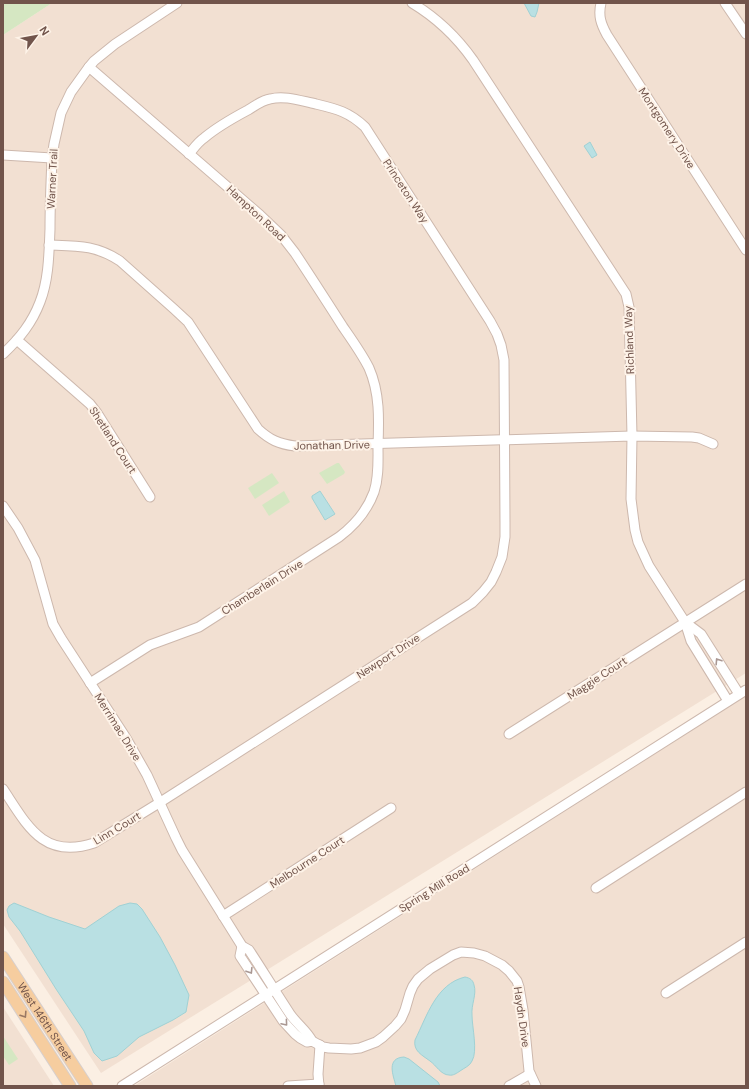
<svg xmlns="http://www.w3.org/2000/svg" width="749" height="1089" viewBox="0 0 749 1089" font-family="'DM Sans',sans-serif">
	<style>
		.residential { fill: #f2e0d2 }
		.green { fill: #d5e7c2 }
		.water { fill: #b9e0e3; stroke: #a0d1d4 }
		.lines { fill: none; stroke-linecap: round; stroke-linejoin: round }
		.minor-casing { stroke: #cdb8ad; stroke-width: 11 }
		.major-casing { stroke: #d7cfcd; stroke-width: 13 }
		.minor { stroke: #fff; stroke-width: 9 }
		.major { stroke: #f6cd9f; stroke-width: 11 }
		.oneway { stroke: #aa9893 }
		.oneway2 { stroke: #997864 }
		.labels { text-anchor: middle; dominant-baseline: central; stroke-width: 4; stroke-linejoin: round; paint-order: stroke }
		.street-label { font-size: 11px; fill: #71544b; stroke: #fef3e8 }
	</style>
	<rect width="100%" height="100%" fill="#fbefe3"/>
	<g class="residential">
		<path d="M 52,3 L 746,3 L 746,673 L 101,1073 L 3,924 L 3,35 Z"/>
		<path d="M 746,696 L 746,1086 L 134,1086 Z"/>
		<path d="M 3,1007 L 54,1086 L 3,1086 Z"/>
	</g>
	<g class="green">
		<path d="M 3,3 L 52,3 L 3,35 Z"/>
		<path d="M 337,463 L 339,463 L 345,472 L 344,474 L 327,484 L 319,473 Z"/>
		<path d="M 272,473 L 279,483 L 255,499 L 248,488 Z"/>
		<path d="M 284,491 L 290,502 L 269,516 L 262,505 Z"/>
		<path d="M 3,1036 L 18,1059 L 9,1065 L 3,1056 Z"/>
	</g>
	<g class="water">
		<path d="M 524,3 L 539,3 L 537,12 L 535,17 L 531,16 Z"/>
		<path d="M 590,142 L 597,155 L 592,158 L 584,146 Z"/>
		<path d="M 320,491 L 335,514 L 325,520 L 312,498 L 312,496 Z"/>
		<path d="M 14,903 L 49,917 L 85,929 L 119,906 L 130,903 L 137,904 L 142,909 L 160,937 L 175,965 L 189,995 L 186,1012 L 173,1020 L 139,1037 L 117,1056 L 102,1061 L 94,1053 L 84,1031 L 56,989 L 20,931 L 9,917 L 7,910 L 9,906 Z"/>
		<path d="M 465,977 C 470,978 473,980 474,985 C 477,994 471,1005 472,1015 C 472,1027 478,1051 472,1061 C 470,1066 464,1068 460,1071 C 457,1073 453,1076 449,1075 C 441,1075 436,1065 430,1061 C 422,1055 413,1051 415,1040 C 427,1016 436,984 465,977 Z"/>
		<path d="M 404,1057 L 409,1059 L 438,1082 L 440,1086 L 396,1086 C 393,1075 386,1058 404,1057 Z"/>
	</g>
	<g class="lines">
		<g class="minor-casing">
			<g id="minor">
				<path d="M 412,3 C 437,18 456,36 473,60 L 626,294 L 629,307 L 632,436 L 631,499 L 635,530 L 638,542 L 649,566 L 685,622 L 691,641 L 728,701"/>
				<path d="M 601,3 C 598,16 601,24 607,35 L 746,250"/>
				<path d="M 725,3 L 746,34"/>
				<path d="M 89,67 L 260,215 L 281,235 L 295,253 C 311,277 327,302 343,327 C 352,340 362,354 369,368 C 380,393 379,420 378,446 C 378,461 379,477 374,492 C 367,511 355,525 339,537 L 199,627 L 150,645 L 90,683"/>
				<path d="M 3,155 L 52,158"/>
				<path d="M 49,245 C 77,246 96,245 120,261 L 174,309 L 188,322 L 258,429 C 270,440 279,444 295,446 L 632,436 L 692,437 L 699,438 L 713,444"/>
				<path d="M 17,340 L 90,404 L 97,413 L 150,497"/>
				<path d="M 3,354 C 20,338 32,323 40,302 C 49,279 49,252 50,229 C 50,205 51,181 52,158 L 54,144 L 61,113 L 71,92 L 89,67 L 94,61 L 115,44 L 177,3"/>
				<path d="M 3,506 L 18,528 L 35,560 L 53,624 L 61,638 L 126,738 L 147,775 L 176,838 L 182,850 L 242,946 L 249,950 C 263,971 276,993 290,1014 C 296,1023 308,1032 312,1041"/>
				<path d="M 685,622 L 701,634 L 739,694"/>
				<path d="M 509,734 L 746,584"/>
				<path d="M 3,789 C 27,825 43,860 94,843 L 159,803 L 472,603 L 483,592 L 491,582 L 496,572 L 502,557 L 505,537 L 505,522 L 504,360 L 501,345 L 497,334 L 490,321 L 365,127 C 349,112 337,109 316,104 C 301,101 285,95 270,99 C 262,100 255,106 248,110 C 233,118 217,127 204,138 C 198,142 194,148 189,154"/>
				<path d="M 596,888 L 746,792"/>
				<path d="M 223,916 L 391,808"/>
				<path d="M 242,946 L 240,956 L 283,1021 L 295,1034 L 300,1038 L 307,1042 L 312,1041 L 323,1047 L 329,1048 L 351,1049 L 360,1048 L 376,1042 L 383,1037 L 395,1026 L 401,1019 L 405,1010 L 410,993 L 413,986 L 418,979 L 430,969 L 453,955 L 461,952 L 474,953 L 485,956 L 502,965 L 509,971 L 517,981 L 519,987 L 523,1010 L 529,1071 L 536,1086"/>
				<path d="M 666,993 L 746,942"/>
				<path d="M 122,1086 L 746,690"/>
				<path d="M 288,1086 L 319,1084"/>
				<path d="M 319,1086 L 318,1074 L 320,1045"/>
				<path d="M 509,1086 L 530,1074"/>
			</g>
		</g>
		<g class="major-casing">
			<g id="major">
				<path id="s1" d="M 3,957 L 87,1086"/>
				<path d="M 3,982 L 70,1086"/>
			</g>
		</g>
		<use href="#minor" class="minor"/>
		<use href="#major" class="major"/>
	</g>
	<defs><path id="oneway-chevron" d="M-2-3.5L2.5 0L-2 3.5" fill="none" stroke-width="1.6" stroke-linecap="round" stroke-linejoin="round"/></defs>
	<g class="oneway">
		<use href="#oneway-chevron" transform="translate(718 661) rotate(-123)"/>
		<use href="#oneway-chevron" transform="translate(250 971) rotate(58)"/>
		<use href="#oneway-chevron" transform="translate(285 1023) rotate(50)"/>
	</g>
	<use class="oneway2" href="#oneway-chevron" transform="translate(24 1015) rotate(57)"/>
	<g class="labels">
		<g class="street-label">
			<text transform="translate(667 128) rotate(57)">Montgomery Drive</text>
			<text transform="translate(52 179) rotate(-87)">Warner Trail</text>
			<text transform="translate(406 191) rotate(57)">Princeton Way</text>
			<text transform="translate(256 213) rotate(43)">Hampton Road</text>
			<text transform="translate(629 340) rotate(-92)">Richland Way</text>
			<text transform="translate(113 440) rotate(57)">Shetland Court</text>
			<text transform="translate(332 445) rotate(-1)">Jonathan Drive</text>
			<text transform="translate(262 587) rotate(-32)">Chamberlain Drive</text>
			<text transform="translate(388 656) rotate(-33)">Newport Drive</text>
			<text transform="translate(597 678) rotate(-33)">Maggie Court</text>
			<text transform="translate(118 727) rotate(58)">Merrimac Drive</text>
			<text transform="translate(117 828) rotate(-31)">Linn Court</text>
			<text transform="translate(307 862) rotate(-33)">Melbourne Court</text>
			<text transform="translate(434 888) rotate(-32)">Spring Mill Road</text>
			<text transform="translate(522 1017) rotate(82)">Haydn Drive</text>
			<text stroke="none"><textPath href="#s1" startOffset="77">West 146th Street</textPath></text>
		</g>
	</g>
	<rect width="749" height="1089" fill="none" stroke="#71544b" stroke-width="8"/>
	<g transform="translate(36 36) rotate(58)" stroke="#fef3e8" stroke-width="3" paint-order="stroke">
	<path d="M0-3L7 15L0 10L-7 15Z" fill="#71544b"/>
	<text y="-6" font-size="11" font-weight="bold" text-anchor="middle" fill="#71544b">N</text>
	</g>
</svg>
